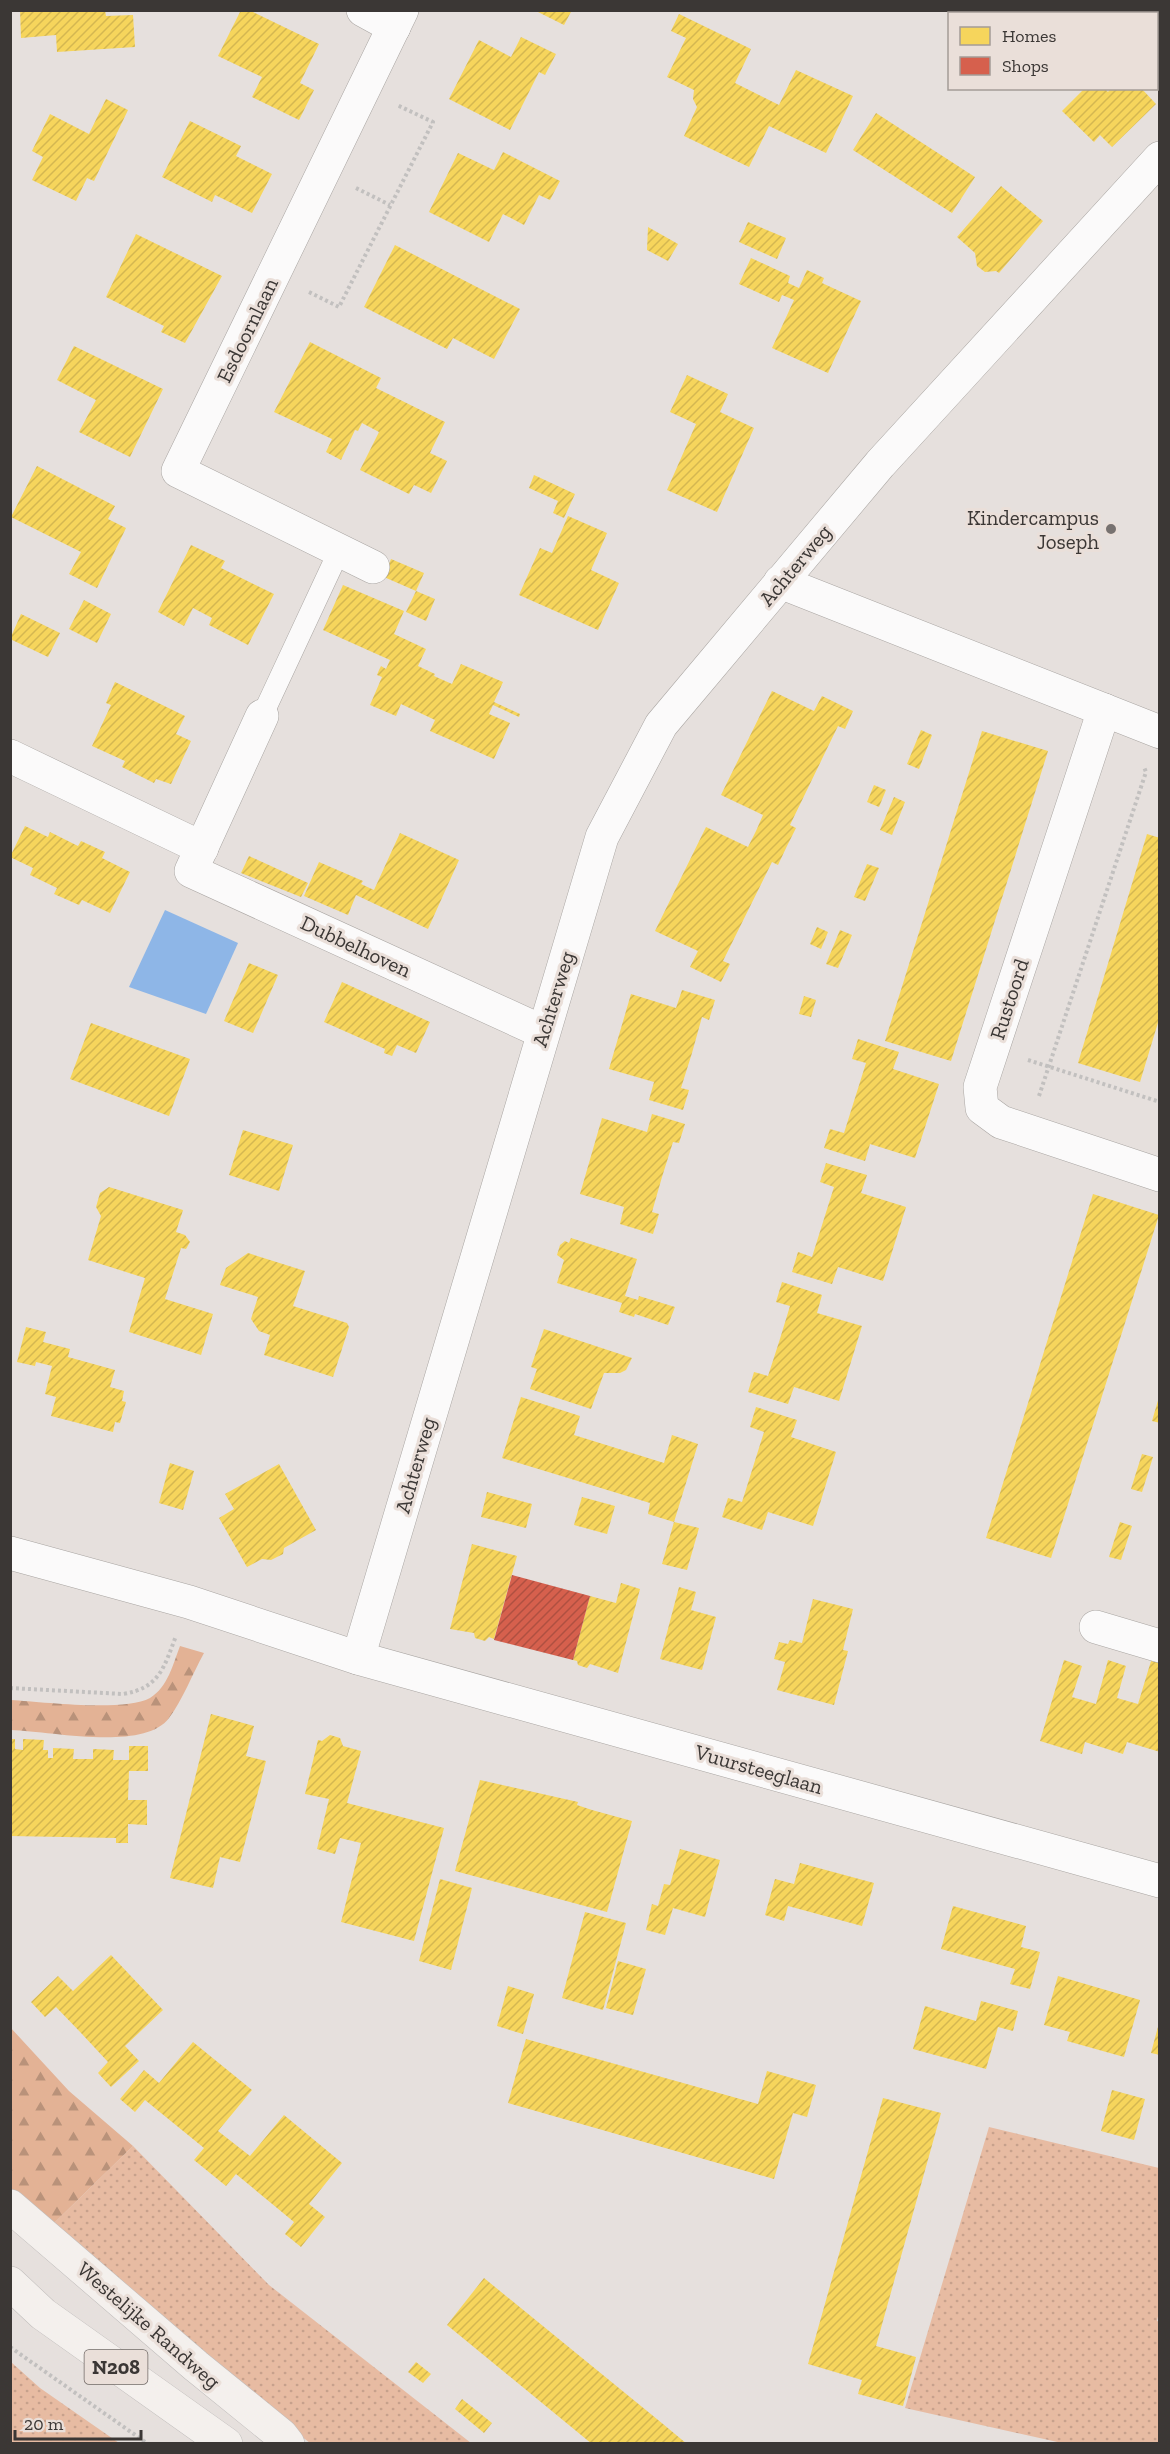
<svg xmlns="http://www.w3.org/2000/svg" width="1170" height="2454" viewBox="0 0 1170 2454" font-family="'Zilla Slab',serif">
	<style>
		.grass { fill: url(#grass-dots) }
		.forest { fill: url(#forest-firs) }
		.water { fill: #8eb6e7 }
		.homes { fill: url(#homes-hatch) }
		.shops { fill: url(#shops-hatch) }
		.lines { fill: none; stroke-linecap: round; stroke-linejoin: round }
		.lane-casing { stroke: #a9a5a2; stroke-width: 22 }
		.street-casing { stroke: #a9a5a2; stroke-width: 34 }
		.primary-casing { stroke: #c0bdbc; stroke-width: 34 }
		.path { stroke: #c2c0bf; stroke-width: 4; stroke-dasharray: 3 3; stroke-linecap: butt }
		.lane { stroke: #fbfafa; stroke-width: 21 }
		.street { stroke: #fbfafa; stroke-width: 33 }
		.primary { stroke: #f4f0ed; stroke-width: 33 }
		.poi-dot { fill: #777270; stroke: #eadfd9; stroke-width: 2 }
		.labels { text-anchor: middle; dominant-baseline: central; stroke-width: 6; stroke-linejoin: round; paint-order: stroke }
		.shield { fill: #eadfd9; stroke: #706966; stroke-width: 1.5 }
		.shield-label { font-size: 20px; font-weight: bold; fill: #3b3735 }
		.street-label { font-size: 21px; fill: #3b3735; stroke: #eadfd9 }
		.poi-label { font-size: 21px; fill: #3b3735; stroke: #eadfd9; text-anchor: end }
	</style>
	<defs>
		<pattern id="grass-dots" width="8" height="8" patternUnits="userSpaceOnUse" patternTransform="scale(1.5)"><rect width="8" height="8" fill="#e7bba2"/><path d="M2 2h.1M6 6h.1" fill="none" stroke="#c7a18c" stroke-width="1.8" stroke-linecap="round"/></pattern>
		<pattern id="forest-firs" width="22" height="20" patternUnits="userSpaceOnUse" patternTransform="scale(1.5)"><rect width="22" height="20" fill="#e3b295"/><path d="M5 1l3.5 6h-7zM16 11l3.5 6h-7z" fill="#b9927a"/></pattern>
		<pattern id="homes-hatch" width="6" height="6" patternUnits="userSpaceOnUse" patternTransform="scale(1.5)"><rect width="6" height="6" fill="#f6d55c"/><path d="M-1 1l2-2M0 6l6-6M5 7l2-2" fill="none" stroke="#d4b751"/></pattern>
		<pattern id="shops-hatch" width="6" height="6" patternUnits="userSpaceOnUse" patternTransform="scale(1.5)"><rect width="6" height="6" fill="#d6604d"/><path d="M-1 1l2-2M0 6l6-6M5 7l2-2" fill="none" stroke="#af5041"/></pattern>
	</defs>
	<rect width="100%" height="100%" fill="#e6e0dd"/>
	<g class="grass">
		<path d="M 989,2127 L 1159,2168 L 1160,2307 L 1157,2321 L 1160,2322 L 1159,2443 L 1062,2443 L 905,2408 Z"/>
		<path d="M 133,2146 L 269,2285 L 471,2443 L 310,2443 L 192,2349 L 49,2228 Z"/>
		<path d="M 11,2362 L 40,2388 L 119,2443 L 11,2443 Z"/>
	</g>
	<g class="forest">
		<path d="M 180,1646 L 204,1653 C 193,1673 182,1701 169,1718 C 144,1752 50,1731 11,1730 L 11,1700 C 43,1702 124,1712 150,1698 C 168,1687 173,1664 180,1646 Z"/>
		<path d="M 10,2027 L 69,2091 L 133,2146 L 49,2228 L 11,2189 Z"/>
	</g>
	<path class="water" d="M 165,910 L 238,943 L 206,1014 L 129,987 Z"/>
	<g class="homes">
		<path d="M 20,10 L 105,10 L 106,16 L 133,15 L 135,47 L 57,52 L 56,35 L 21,38 Z"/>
		<path d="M 241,10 L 249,10 L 319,44 L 300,83 L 314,90 L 299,120 L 252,97 L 262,77 L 218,56 Z"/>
		<path d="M 534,10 L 572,10 L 564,25 Z"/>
		<path d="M 1041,10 L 1107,10 L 1106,14 L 1040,14 Z"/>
		<path d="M 679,14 L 751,49 L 735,83 L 779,105 L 796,70 L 853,96 L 826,153 L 769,126 L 749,167 L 684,136 L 697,107 L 693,99 L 694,90 L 667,77 L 686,38 L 671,31 Z"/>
		<path d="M 521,37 L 556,54 L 545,75 L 539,72 L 510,130 L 449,99 L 479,40 L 511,57 Z"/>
		<path d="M 1085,88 L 1104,88 L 1108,92 L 1111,88 L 1141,88 L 1156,104 L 1112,147 L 1100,135 L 1094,142 L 1062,111 Z"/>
		<path d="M 106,99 L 128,110 L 94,181 L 87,178 L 76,201 L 32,180 L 43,157 L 32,151 L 50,114 L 89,134 Z"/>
		<path d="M 876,113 L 975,177 L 952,213 L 853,150 Z"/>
		<path d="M 190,121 L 241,146 L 236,156 L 272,174 L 252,213 L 215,195 L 212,202 L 162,177 Z"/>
		<path d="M 503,152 L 560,181 L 550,200 L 539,195 L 524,225 L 503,214 L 489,242 L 429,212 L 458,153 L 494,170 Z"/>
		<path d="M 1001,186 L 1043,221 L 999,273 L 996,271 L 985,272 L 977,266 L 975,253 L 957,237 Z"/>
		<path d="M 748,222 L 786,238 L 777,259 L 739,242 Z"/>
		<path d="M 648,227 L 678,244 L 668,261 L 647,250 Z"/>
		<path d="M 136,234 L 222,276 L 185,343 L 161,332 L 164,326 L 106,297 Z"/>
		<path d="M 395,245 L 520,309 L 494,359 L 453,338 L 447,349 L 364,307 Z"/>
		<path d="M 751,258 L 790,276 L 788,283 L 799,288 L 807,270 L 824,278 L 822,283 L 861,301 L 828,373 L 772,348 L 794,300 L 782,295 L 779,302 L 739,284 Z"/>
		<path d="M 310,342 L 381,378 L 376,388 L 445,422 L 430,453 L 447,461 L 431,493 L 414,485 L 409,494 L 360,470 L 379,432 L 362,423 L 358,431 L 355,430 L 341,460 L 326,452 L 332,439 L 274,412 Z"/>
		<path d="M 74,346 L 163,389 L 130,457 L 79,432 L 96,400 L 57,380 Z"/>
		<path d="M 687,375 L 728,394 L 720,412 L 754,428 L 717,512 L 667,490 L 696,424 L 670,412 Z"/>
		<path d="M 37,466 L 115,506 L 108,519 L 126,528 L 97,588 L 69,574 L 81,552 L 11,517 Z"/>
		<path d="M 534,475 L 575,494 L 564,518 L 553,513 L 558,501 L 529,488 Z"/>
		<path d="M 568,516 L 607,533 L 591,570 L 619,583 L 598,630 L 519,595 L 540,548 L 552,553 Z"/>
		<path d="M 191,545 L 225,561 L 221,568 L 274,594 L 248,645 L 209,625 L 212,618 L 193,608 L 184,626 L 158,612 Z"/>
		<path d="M 391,559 L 424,573 L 416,591 L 384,577 Z"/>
		<path d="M 343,585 L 404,611 L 394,634 L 426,649 L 418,666 L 435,674 L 434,676 L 452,684 L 461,664 L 503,682 L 494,702 L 520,714 L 519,717 L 493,705 L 489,714 L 510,723 L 494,759 L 430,731 L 435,720 L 401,704 L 396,716 L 370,705 L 382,677 L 377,675 L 379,670 L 381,666 L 386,669 L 390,660 L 323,630 Z"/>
		<path d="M 416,591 L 435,599 L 426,621 L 406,612 Z"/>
		<path d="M 84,600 L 111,614 L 97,643 L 69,629 Z"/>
		<path d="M 21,614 L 60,633 L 48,657 L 10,639 Z"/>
		<path d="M 115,682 L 185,716 L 176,734 L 191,741 L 171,784 L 156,779 L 154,783 L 122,767 L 125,761 L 92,746 L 111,705 L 106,703 Z"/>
		<path d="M 772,691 L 814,711 L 822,696 L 853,711 L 845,729 L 838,726 L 790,825 L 796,828 L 787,846 L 778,865 L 772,862 L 723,961 L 730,964 L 721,982 L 690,967 L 698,951 L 655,931 L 706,827 L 748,847 L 756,831 L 763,815 L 721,795 Z"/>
		<path d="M 921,730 L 932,735 L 919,769 L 907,764 Z"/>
		<path d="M 982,731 L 1048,751 L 951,1061 L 885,1041 Z"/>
		<path d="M 874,785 L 886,790 L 879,807 L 867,802 Z"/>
		<path d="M 894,797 L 905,802 L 892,835 L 880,830 Z"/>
		<path d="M 25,826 L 48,837 L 50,832 L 78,846 L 81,841 L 105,852 L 102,858 L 130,872 L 110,913 L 82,900 L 79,905 L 54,894 L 57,888 L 30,875 L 33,868 L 10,857 Z"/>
		<path d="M 400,833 L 459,860 L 428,929 L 356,895 L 348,915 L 304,896 L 319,862 L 363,881 L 361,884 L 374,890 Z"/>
		<path d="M 1147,834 L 1160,838 L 1160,1016 L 1140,1082 L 1078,1063 Z"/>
		<path d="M 249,856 L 308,883 L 301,897 L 241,873 Z"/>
		<path d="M 867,864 L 879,868 L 865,901 L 854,897 Z"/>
		<path d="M 817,927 L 828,932 L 821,949 L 810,944 Z"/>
		<path d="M 840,930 L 852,935 L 838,968 L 826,964 Z"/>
		<path d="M 249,963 L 278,975 L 253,1033 L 224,1021 Z"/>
		<path d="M 342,982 L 430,1022 L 416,1053 L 397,1045 L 392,1056 L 384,1053 L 385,1049 L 324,1022 Z"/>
		<path d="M 682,990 L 715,1000 L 709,1020 L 702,1017 L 692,1053 L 681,1088 L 689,1090 L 683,1110 L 649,1100 L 654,1082 L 609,1069 L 631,994 L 676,1008 Z"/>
		<path d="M 804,996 L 816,1000 L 811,1017 L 799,1014 Z"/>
		<path d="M 91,1023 L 190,1059 L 169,1116 L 70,1079 Z"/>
		<path d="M 858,1039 L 899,1052 L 893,1069 L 939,1084 L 915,1158 L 870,1144 L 865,1161 L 824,1148 L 830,1129 L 844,1133 L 866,1063 L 852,1059 Z"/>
		<path d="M 652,1114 L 685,1124 L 679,1143 L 673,1142 L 662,1177 L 652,1212 L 659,1214 L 653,1234 L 620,1224 L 624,1207 L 580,1194 L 602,1118 L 647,1132 Z"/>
		<path d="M 243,1130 L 293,1145 L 279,1191 L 229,1175 Z"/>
		<path d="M 826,1163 L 867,1175 L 861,1193 L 906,1207 L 883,1281 L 838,1267 L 832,1284 L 792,1272 L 798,1252 L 812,1257 L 834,1187 L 820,1182 Z"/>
		<path d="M 109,1187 L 183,1210 L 176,1232 L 185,1235 L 190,1242 L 186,1249 L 181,1248 L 165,1299 L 213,1314 L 201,1355 L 129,1332 L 145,1278 L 88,1260 L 101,1216 L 96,1207 L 100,1193 Z"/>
		<path d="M 1093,1194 L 1159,1215 L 1051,1558 L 986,1538 Z"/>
		<path d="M 571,1238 L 637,1259 L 625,1296 L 638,1300 L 639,1296 L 675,1307 L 668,1325 L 635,1314 L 634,1317 L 619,1312 L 622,1303 L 557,1283 L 564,1260 L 557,1255 L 560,1245 L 565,1241 L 569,1243 Z"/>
		<path d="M 248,1253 L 305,1271 L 293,1306 L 347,1323 L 349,1327 L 333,1377 L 264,1355 L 270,1335 L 259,1331 L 251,1319 L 258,1297 L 220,1285 L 226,1268 Z"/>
		<path d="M 782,1282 L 822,1295 L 817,1313 L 862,1326 L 839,1401 L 794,1387 L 788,1404 L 748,1392 L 754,1372 L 768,1376 L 779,1342 L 790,1306 L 776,1302 Z"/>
		<path d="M 26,1327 L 46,1332 L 43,1342 L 70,1349 L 68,1357 L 115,1370 L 110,1387 L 124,1391 L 122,1401 L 126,1402 L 120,1423 L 115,1422 L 113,1432 L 51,1416 L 56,1397 L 45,1394 L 52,1366 L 36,1362 L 35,1366 L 17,1362 Z"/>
		<path d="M 544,1329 L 632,1358 L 626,1370 L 620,1373 L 604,1373 L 591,1409 L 530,1389 L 537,1369 L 531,1367 Z"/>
		<path d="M 521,1397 L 580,1416 L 574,1435 L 664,1463 L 672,1435 L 698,1444 L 674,1522 L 648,1514 L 650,1503 L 502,1458 Z"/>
		<path d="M 1159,1397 L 1160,1397 L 1160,1423 L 1152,1421 Z"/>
		<path d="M 756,1407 L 797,1420 L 791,1437 L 836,1452 L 813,1526 L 768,1512 L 762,1530 L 722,1517 L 728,1498 L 742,1502 L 764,1432 L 750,1427 Z"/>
		<path d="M 1142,1454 L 1153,1457 L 1142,1492 L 1131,1489 Z"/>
		<path d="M 170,1463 L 194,1471 L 183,1510 L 159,1503 Z"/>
		<path d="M 279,1464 L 316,1530 L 284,1548 L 283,1554 L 271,1560 L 262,1559 L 247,1567 L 219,1518 L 234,1509 L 225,1494 Z"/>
		<path d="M 487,1492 L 532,1504 L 526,1528 L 481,1517 Z"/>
		<path d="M 582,1497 L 615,1506 L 607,1534 L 574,1525 Z"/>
		<path d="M 674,1522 L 699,1528 L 687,1570 L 662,1564 Z"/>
		<path d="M 1120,1522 L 1132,1526 L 1121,1560 L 1109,1557 Z"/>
		<path d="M 472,1544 L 517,1556 L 494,1639 L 489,1637 L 485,1641 L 475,1638 L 474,1633 L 450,1629 Z"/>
		<path d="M 621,1583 L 640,1589 L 618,1673 L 590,1664 L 587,1668 L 578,1665 L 577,1661 L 573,1660 L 590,1596 L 616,1603 Z"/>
		<path d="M 679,1587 L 696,1592 L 691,1610 L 716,1617 L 702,1670 L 660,1659 Z"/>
		<path d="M 813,1599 L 853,1609 L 843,1650 L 848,1651 L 834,1705 L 777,1690 L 785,1662 L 774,1659 L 779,1642 L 788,1644 L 790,1640 L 802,1643 Z"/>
		<path d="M 1064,1660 L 1082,1666 L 1072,1697 L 1096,1704 L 1108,1660 L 1126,1666 L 1117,1698 L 1138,1704 L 1151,1661 L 1160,1663 L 1160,1752 L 1127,1742 L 1123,1754 L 1085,1742 L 1082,1754 L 1040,1741 Z"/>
		<path d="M 211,1714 L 254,1726 L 246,1756 L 266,1761 L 240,1862 L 220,1857 L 213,1888 L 170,1878 Z"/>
		<path d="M 330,1735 L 340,1738 L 343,1746 L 361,1751 L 347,1803 L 444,1828 L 414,1941 L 341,1922 L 361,1843 L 340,1838 L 335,1854 L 317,1849 L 329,1799 L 305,1794 L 318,1740 L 322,1741 Z"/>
		<path d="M 10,1739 L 15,1739 L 15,1749 L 23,1750 L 23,1739 L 44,1740 L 43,1750 L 48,1750 L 48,1758 L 53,1758 L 53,1748 L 74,1749 L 73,1759 L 93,1759 L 93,1749 L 114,1750 L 113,1760 L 129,1760 L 129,1746 L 148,1746 L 148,1771 L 129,1771 L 128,1800 L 147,1800 L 147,1825 L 128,1824 L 128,1843 L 116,1843 L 116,1838 L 10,1836 Z"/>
		<path d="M 480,1780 L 578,1802 L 577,1805 L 592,1810 L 632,1821 L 607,1912 L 455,1871 Z"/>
		<path d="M 680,1849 L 720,1860 L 705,1917 L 673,1908 L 665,1935 L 646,1930 L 652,1904 L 658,1906 L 664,1884 L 670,1885 Z"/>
		<path d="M 800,1863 L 874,1883 L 862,1926 L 788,1906 L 784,1921 L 765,1915 L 775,1879 L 794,1884 Z"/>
		<path d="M 440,1879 L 472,1888 L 451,1970 L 419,1961 Z"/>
		<path d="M 953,1906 L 1026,1926 L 1021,1947 L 1040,1952 L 1030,1989 L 1010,1984 L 1015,1969 L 941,1949 Z"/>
		<path d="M 585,1912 L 626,1923 L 603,2010 L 562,1998 Z"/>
		<path d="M 111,1955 L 163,2010 L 125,2046 L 139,2061 L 111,2087 L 98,2073 L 108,2062 L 82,2034 L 56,2007 L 45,2017 L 31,2002 L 58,1976 L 73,1991 Z"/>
		<path d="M 618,1961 L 646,1969 L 633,2015 L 606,2008 Z"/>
		<path d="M 1058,1976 L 1140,2000 L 1124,2057 L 1067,2041 L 1070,2032 L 1044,2025 Z"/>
		<path d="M 508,1986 L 534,1994 L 523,2034 L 497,2026 Z"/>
		<path d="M 981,2001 L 1018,2011 L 1013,2031 L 998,2027 L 986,2069 L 913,2049 L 925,2006 L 976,2021 Z"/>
		<path d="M 1159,2023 L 1160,2023 L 1160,2055 L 1151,2053 Z"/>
		<path d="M 526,2039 L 758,2104 L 767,2071 L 816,2085 L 807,2117 L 793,2113 L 774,2179 L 508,2103 Z"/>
		<path d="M 193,2042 L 252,2090 L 218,2131 L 250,2156 L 284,2115 L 342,2163 L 309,2204 L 325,2217 L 301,2247 L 285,2234 L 294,2222 L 236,2174 L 226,2186 L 194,2160 L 204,2148 L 145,2100 L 135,2112 L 120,2099 L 144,2070 L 159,2083 Z"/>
		<path d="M 1112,2090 L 1145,2099 L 1134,2140 L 1101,2131 Z"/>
		<path d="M 883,2098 L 941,2113 L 876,2346 L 916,2357 L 903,2406 L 858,2394 L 862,2380 L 808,2364 Z"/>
		<path d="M 484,2278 L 663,2424 L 687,2444 L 592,2444 L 447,2325 Z"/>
		<path d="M 416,2362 L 431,2374 L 423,2383 L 408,2372 Z"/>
		<path d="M 462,2399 L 492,2423 L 484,2433 L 455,2409 Z"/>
	</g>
	<path class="shops" d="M 512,1575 L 590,1596 L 573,1660 L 494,1640 Z"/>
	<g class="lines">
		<g class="lane-casing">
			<path id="lane" d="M 262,716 L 339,551"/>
		</g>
		<g class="street-casing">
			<g id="street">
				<path d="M 363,10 L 394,27"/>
				<path d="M 373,567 L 178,471 L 402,10"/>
				<path d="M 780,582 L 1160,732"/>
				<path d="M 1104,710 L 980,1087 L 982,1108 L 1001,1122 L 1160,1175"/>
				<path d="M 262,716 L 191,871 L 543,1032"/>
				<path d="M 10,756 L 202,848"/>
				<path d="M 10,1553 L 189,1602 L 358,1658 L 1160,1881"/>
				<path d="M 1096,1627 L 1160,1646"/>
				<path d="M 358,1658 L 602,837 L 661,725 L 880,464 L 1160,158"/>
			</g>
		</g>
		<g class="primary-casing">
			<g id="primary">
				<path d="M 10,2206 L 196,2366 L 281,2435 L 288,2444"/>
				<path d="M 10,2283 L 43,2314 L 226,2444"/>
			</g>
		</g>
		<g class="path">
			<path d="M 356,188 L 390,205"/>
			<path d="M 309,292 L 339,307 L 433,122 L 397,105"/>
			<path d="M 1028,1060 L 1160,1102"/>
			<path d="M 1039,1096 L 1146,772 L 1144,767"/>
			<path d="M 10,1688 L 123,1694 C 160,1688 164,1667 176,1636"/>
			<path d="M 10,2347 L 148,2444"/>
		</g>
		<use href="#lane" class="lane"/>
		<use href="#street" class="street"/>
		<use href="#primary" class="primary"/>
	</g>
	<circle class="poi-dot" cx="1111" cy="529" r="6"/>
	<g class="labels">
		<rect class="shield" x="84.5" y="2350" width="63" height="34" rx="4.5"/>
		<g class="shield-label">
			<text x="116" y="2367">N208</text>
		</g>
		<g class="street-label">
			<text transform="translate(247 330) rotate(-64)">Esdoornlaan</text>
			<text transform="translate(795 565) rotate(-50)">Achterweg</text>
			<text transform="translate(356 946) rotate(25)">Dubbelhoven</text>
			<text transform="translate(553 999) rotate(-73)">Achterweg</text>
			<text transform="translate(1009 999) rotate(-72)">Rustoord</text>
			<text transform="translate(415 1465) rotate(-74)">Achterweg</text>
			<text transform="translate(759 1769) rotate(16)">Vuursteeglaan</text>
			<text transform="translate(149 2325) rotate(41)">Westelijke Randweg</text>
		</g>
		<g class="poi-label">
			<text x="1099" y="517">Kindercampus<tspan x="1099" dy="24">Joseph</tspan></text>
		</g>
	</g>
	<rect width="1170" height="2454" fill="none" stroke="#3b3735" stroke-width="24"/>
	<rect x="948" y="12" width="210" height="78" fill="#eadfd9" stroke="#a49c97" stroke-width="1.5"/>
	<rect x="960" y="27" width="30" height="18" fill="#f6d55c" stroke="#a49c97" stroke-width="1.5"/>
	<text x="1002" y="42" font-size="18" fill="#3b3735">Homes</text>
	<rect x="960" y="57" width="30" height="18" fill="#d6604d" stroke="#a49c97" stroke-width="1.5"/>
	<text x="1002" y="72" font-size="18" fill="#3b3735">Shops</text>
	<path d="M15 2430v9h126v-9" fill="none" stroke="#3b3735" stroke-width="3"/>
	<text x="24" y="2430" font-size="18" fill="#3b3735" stroke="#eadfd9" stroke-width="4.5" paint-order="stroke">20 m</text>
</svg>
